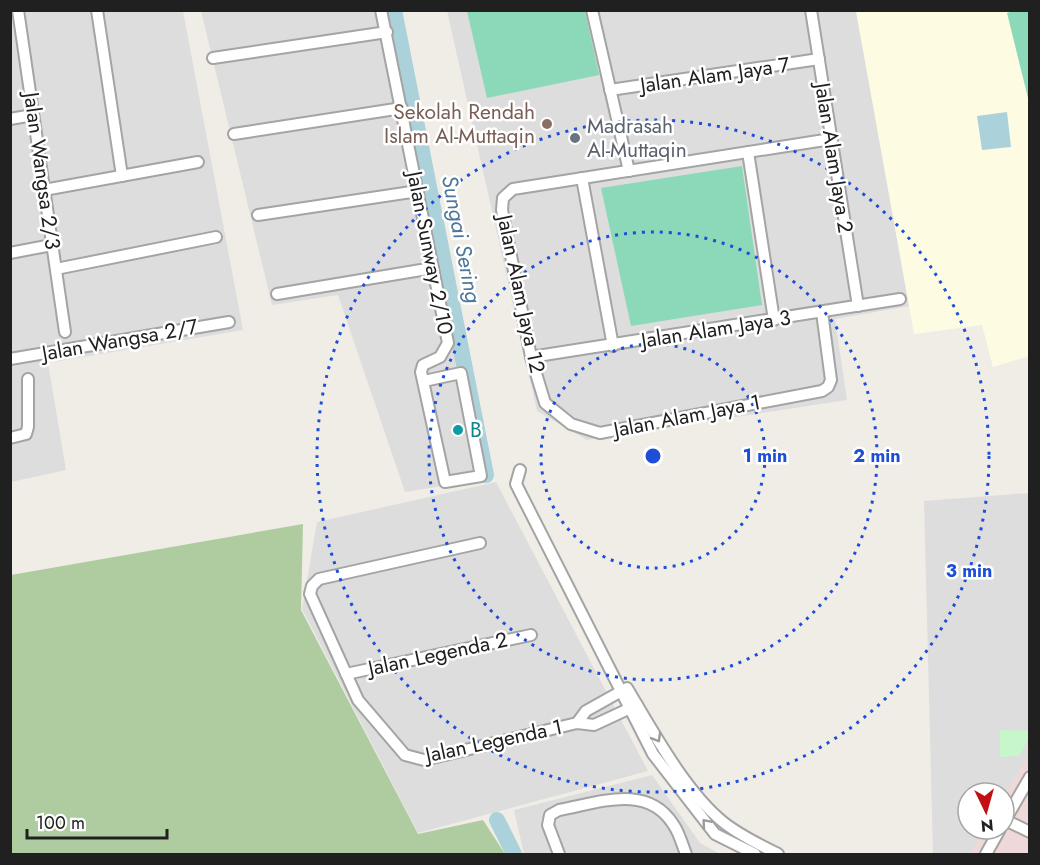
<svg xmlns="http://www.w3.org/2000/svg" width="1040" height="865" viewBox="0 0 1040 865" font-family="Jost,sans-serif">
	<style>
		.residential { fill: #dedddd; fill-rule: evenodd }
		.commercial { fill: #efd8d8 }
		.education { fill: #fdfce3 }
		.forest { fill: #aecc9f }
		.park { fill: #c8f6cb }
		.pitch { fill: #8bd9b9 }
		.water { fill: #abd1da }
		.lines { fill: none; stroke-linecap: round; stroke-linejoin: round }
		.river { stroke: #abd1da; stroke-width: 16 }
		.minor-casing { stroke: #a4a4a4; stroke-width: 14 }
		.minor { stroke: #fff; stroke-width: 10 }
		.oneway { stroke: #9b9b9b }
		.ring { fill: none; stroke: #1d4ed8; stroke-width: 3; stroke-dasharray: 3 6 }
		.education-dot { fill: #8d6e63; stroke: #fff; stroke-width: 2 }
		.worship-dot { fill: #6b7280; stroke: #fff; stroke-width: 2 }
		.culture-dot { fill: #0f9aa8; stroke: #fff; stroke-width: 2 }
		.labels { text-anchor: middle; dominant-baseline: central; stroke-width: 5; stroke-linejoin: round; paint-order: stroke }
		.street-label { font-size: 21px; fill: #202020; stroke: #fff }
		.education-label { font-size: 21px; fill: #785e54; stroke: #fff; text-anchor: end }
		.worship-label { font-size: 21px; fill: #5b616d; stroke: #fff; text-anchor: start }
		.culture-label { font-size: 21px; fill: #0d838f; stroke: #fff; text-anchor: start }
		.water-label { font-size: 22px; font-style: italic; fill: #4c769a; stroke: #fff }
		.centre { fill: #1d4ed8; stroke: #fff; stroke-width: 3 }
		.ring-label { font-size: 18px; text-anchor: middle; font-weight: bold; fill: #1d4ed8; stroke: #fff; stroke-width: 5; stroke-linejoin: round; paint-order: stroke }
	</style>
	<rect width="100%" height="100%" fill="#f0ede7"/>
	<g class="residential">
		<path d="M 10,11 L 183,11 L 243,330 L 48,363 L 66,470 L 11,482 Z"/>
		<path d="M 201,11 L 387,11 L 485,479 L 405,492 L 338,295 L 272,305 Z"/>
		<path d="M 447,11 L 856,11 L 910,306 L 835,319 L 847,400 L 587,440 L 537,411 Z"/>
		<path d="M 496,482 L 648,771 L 418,833 L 302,609 L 317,522 Z"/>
		<path d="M 1029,493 L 1029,854 L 933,854 L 924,501 ZM 968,793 L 1004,793 L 1004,829 L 968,829 Z"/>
		<path d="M 652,775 L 700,843 L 720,854 L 524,854 L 514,810 Z"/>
	</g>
	<path class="commercial" d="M 1029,754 L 1029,854 L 969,854 L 985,829 L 1004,829 L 1004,797 Z"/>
	<path class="education" d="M 856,11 L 1029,11 L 1029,356 L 993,367 L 982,325 L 914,334 Z"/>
	<path class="forest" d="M 303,524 L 301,610 L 418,834 L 483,820 L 505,854 L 11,854 L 11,575 Z"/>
	<path class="park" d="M 1000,730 L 1029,731 L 1029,738 L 1019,756 L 1000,757 Z"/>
	<g class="pitch">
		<path d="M 467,11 L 585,11 L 599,75 L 487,98 Z"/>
		<path d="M 1013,11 L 1029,11 L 1029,102 L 1007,13 Z"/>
		<path d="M 742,166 L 762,305 L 631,326 L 601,188 Z"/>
	</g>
	<path class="water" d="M 1007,112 L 1011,147 L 982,150 L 977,116 Z"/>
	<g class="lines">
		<g class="river">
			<path d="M 394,10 L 486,475"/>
			<path d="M 497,820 L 514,854"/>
		</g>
		<g class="minor-casing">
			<g id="minor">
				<path d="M 18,10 L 65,332"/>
				<path d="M 97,10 L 122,176"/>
				<path d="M 381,10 L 448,343 L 440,357 L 423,365 L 421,372 L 445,482 L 481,476 L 461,373 L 424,381"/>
				<path d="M 592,10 L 629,171"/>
				<path d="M 811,10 L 858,306"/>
				<path d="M 213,58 L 387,32"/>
				<path d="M 610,90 L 819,59"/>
				<path d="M 10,119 L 33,115"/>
				<path d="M 234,134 L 402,108"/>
				<path d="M 748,152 L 774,320"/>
				<path d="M 582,178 L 613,346"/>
				<path d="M 44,190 L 198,162"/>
				<path d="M 258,215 L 418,191"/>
				<path d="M 10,253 L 52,245"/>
				<path d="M 56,269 L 216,237"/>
				<path d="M 277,294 L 433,268"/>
				<path d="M 822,312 L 831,380 L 828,387 L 822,391 L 600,433 L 571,424 L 545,403 L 531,357 L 502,210 L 503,198 L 513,189 L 831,139"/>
				<path d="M 531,357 L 900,299"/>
				<path d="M 10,359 L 229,322"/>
				<path d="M 10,438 L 26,434 L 28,427 L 28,379"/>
				<path d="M 520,470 L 516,484 L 520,492 L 653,754 L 715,834 L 755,854"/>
				<path d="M 480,543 L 319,579 L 312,586 L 310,594 L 358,700 L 405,755 L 424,760 L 577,723 L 594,725 L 637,705"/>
				<path d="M 346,674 L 531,635"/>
				<path d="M 577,723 L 586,711 L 627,688 C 652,730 685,791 723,822 C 739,835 760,845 778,854"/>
				<path d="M 1005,820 L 1030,832"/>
				<path d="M 1004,822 L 1030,777"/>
				<path d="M 559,854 L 548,825 L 550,815 L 559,810 C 598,803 647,783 673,824 C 679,832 682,844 686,854"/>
				<path d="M 986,854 L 1000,829"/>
			</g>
		</g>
		<use href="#minor" class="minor"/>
	</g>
	<defs><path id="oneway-chevron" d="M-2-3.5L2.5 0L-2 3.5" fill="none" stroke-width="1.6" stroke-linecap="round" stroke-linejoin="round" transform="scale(1.5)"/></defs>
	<g class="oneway">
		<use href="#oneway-chevron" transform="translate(657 738) rotate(60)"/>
		<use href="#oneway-chevron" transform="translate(706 823) rotate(-131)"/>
	</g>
	<g class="ring">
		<circle cx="653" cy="456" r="112"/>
		<circle cx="653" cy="456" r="224"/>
		<circle cx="653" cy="456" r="336"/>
	</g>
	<circle class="education-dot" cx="547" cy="124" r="6"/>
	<circle class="worship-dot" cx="575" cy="138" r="6"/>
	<circle class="culture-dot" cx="458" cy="430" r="6"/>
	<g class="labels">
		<g class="street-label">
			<text transform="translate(715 75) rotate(-8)">Jalan Alam Jaya 7</text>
			<text transform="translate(834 158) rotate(81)">Jalan Alam Jaya 2</text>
			<text transform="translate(42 171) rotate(82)">Jalan Wangsa 2/3</text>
			<text transform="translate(430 253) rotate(79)">Jalan Sunway 2/10</text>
			<text transform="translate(521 294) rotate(78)">Jalan Alam Jaya 12</text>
			<text transform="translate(716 329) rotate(-9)">Jalan Alam Jaya 3</text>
			<text transform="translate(120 340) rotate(-10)">Jalan Wangsa 2/7</text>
			<text transform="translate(687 416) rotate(-11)">Jalan Alam Jaya 1</text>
			<text transform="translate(438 654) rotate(-12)">Jalan Legenda 2</text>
			<text transform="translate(494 741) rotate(-12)">Jalan Legenda 1</text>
		</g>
		<g class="education-label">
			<text x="535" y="112">Sekolah Rendah<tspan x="535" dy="24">Islam Al-Muttaqin</tspan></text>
		</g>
		<g class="worship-label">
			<text x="587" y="126">Madrasah<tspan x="587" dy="24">Al-Muttaqin</tspan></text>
		</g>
		<g class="culture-label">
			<text x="470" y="430">B</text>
		</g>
		<g class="water-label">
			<text transform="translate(462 239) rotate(79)">Sungai Sering</text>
		</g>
	</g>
	<circle cx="653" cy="456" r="9" class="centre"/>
	<g class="ring-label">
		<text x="765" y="462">1 min</text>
		<text x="877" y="462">2 min</text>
		<text x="969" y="577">3 min</text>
	</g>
	<rect width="1040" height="865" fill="none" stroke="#202020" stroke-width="24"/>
	<g transform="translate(986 811) rotate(175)"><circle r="28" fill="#ffffff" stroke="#a6a6a6" stroke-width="1.5"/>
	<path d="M0-4.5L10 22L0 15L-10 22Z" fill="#c10f14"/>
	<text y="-9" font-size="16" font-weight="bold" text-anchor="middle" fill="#202020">N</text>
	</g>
	<path d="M27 829v9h140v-9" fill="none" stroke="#202020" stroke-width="3"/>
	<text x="36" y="829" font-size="18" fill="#202020" stroke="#ffffff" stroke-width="4.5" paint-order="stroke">100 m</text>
</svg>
